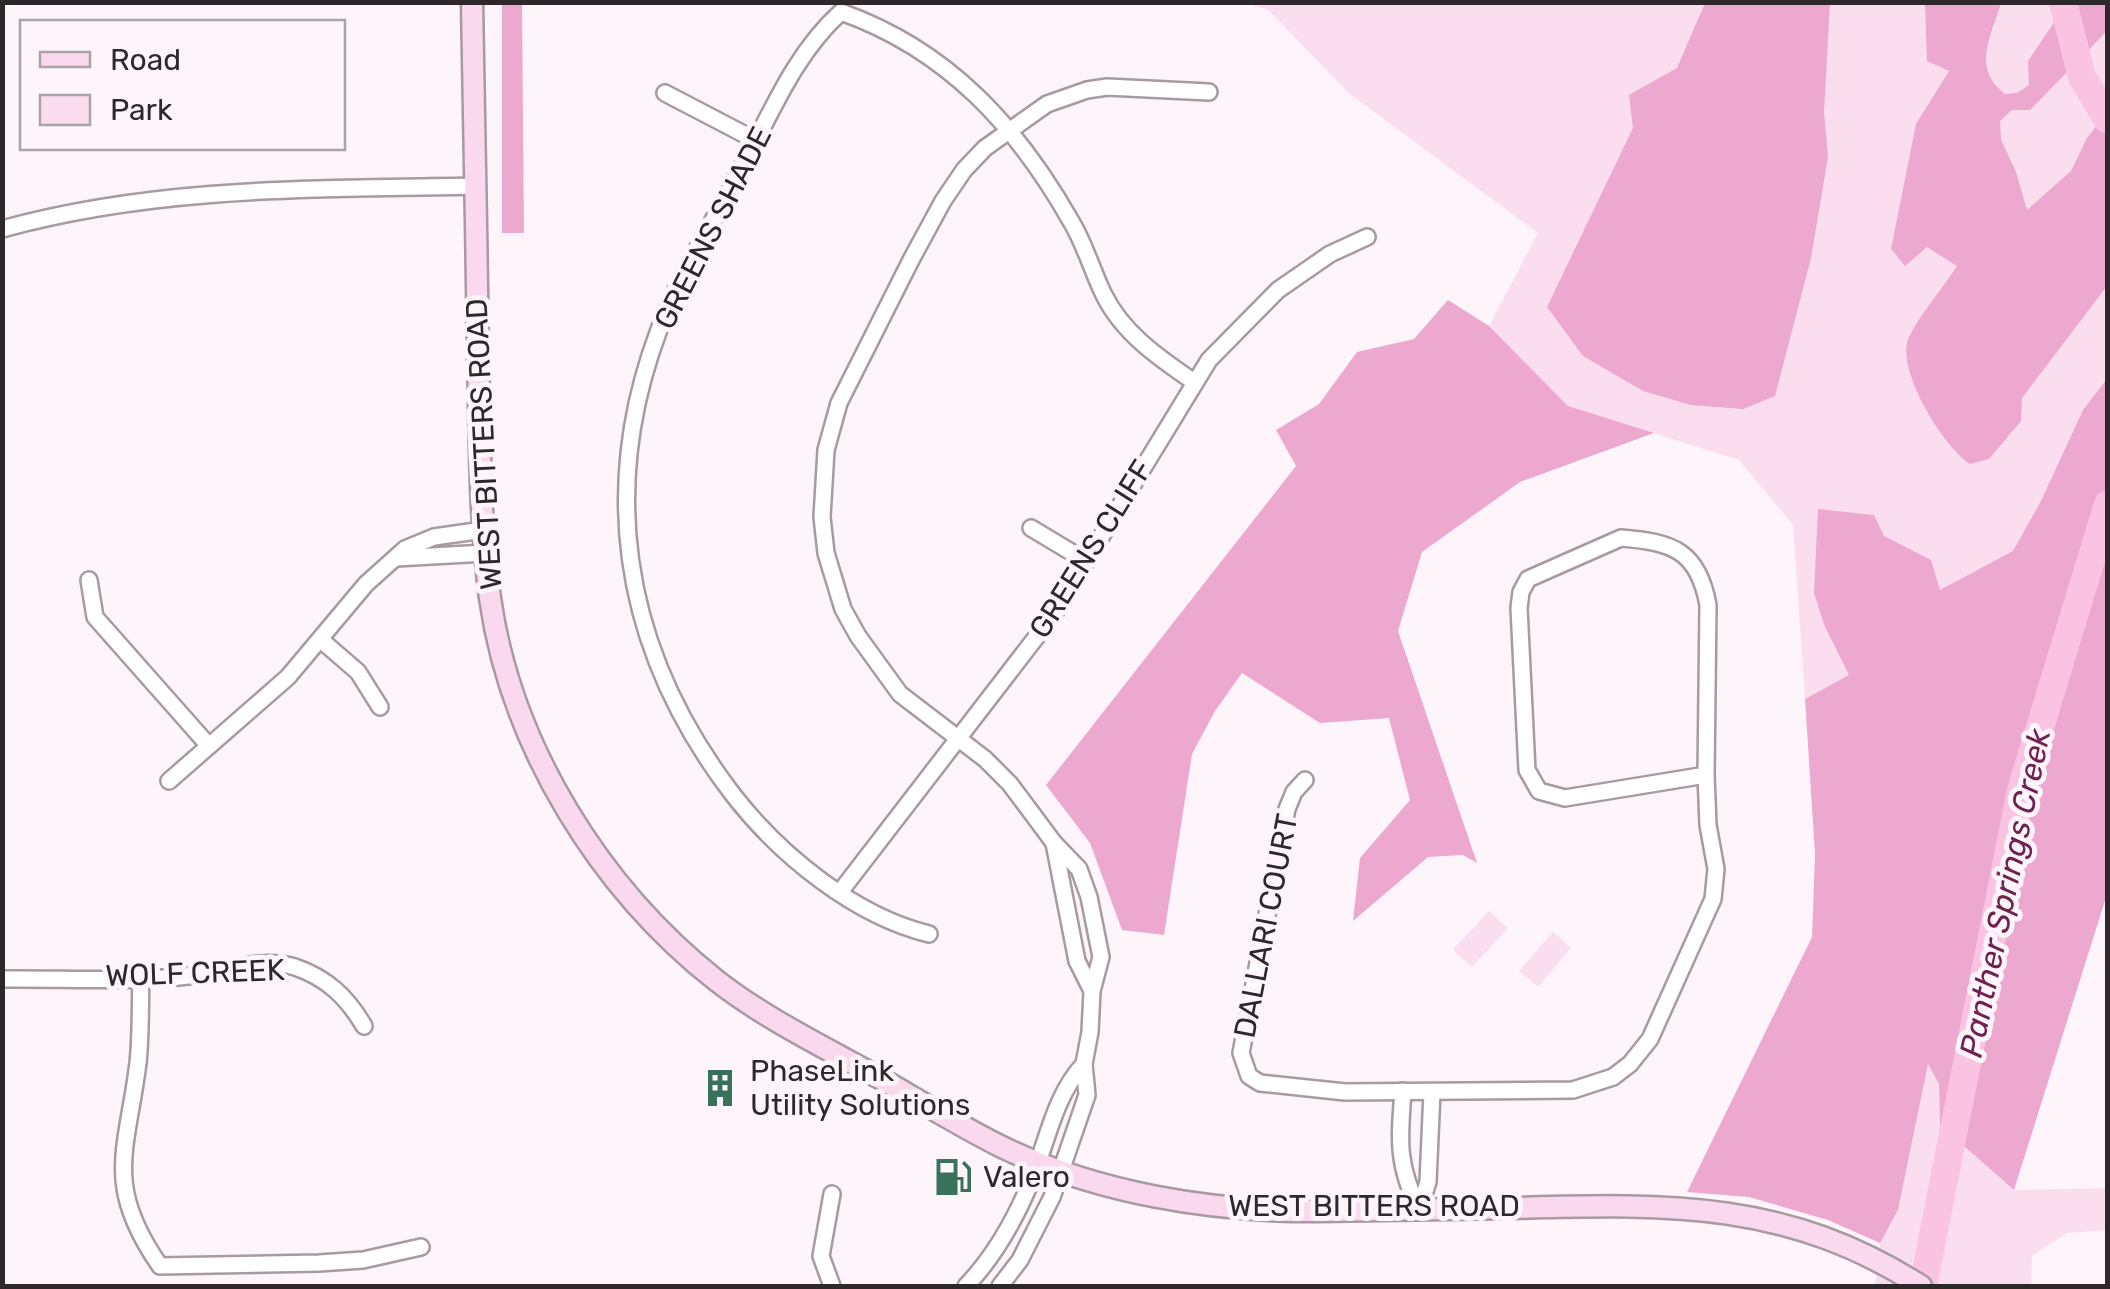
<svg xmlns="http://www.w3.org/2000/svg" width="2110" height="1289" viewBox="0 0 2110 1289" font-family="Rubik,sans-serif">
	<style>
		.green { fill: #fadeed }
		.forest { fill: #eca8ce }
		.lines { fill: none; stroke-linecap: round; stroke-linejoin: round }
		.river { stroke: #fbc3e2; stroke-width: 28 }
		.street-casing { stroke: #a89aa1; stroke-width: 20 }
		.secondary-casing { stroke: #a89aa1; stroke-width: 25 }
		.street { stroke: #fff; stroke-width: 15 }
		.secondary { stroke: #fad8ed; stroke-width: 20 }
		.labels { text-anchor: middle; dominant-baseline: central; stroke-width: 10; stroke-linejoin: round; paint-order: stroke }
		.street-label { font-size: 30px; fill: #2e282b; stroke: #fef5fa }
		.poi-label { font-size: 30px; fill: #2e282b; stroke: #fef5fa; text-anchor: start }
		.water-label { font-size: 32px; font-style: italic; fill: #6f2153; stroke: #fef5fa }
	</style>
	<rect width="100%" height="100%" fill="#fef5fa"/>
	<g class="green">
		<path d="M 1246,3 L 2107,3 L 2107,538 L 1825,627 L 1849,675 L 1805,699 L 1793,525 L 1739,460 L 1568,406 L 1489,326 L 1538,233 L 1350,94 L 1268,10 Z"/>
		<path d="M 1489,911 L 1508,928 L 1472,967 L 1453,950 Z"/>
		<path d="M 1553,932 L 1571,948 L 1538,987 L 1519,971 Z"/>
		<path d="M 1928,1063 L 1939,1083 L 1940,1125 L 2014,1190 L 2107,1188 L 2107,1230 L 2067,1233 L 2032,1256 L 2031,1286 L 1875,1286 L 1880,1243 L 1898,1210 Z"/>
	</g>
	<g class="forest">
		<path d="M 502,3 L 522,3 L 524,233 L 502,233 Z"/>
		<path d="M 1705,3 L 1830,3 L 1824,112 L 1828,157 L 1811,258 L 1775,396 L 1743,409 L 1691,405 L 1643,391 L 1583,356 L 1547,307 L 1633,128 L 1629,95 L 1677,68 Z"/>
		<path d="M 1925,3 L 2001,3 C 1991,37 1971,68 2005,94 L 2017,93 L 2029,85 L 2028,61 L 2053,24 L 2058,3 L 2107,3 L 2106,32 L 2030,110 L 2012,110 L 2000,121 L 2001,140 L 2016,172 L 2027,210 L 2071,171 L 2087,138 L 2107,113 L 2107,286 L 2022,398 L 2021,421 L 1989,459 L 1970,464 C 1944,448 1894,368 1909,337 C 1921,312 1942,290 1957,266 L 1927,247 L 1905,266 L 1891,249 L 1916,124 L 1949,71 L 1927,61 Z"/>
		<path d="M 1448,300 L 1489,326 L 1568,406 L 1654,433 L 1520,482 L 1422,552 L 1398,631 L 1477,863 L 1463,855 L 1428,857 L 1353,921 L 1360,858 L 1410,800 L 1389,718 L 1320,723 L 1242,673 L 1215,711 L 1192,754 L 1164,935 L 1122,930 L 1090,843 L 1046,785 L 1296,466 L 1276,430 L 1319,404 L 1357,352 L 1414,339 Z"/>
		<path d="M 2107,379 L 2107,894 L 2014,1190 L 1940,1125 L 1939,1084 L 1928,1064 L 1898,1210 L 1880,1243 L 1828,1220 L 1749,1197 L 1687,1192 L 1812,937 L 1815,854 L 1805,699 L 1849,675 L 1825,627 L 1814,593 L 1818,509 L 1874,515 L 1884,536 L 1931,560 L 1940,590 L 2013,551 L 2041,501 L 2083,410 Z"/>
	</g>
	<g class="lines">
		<g class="river">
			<path d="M 2063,2 L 2082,77 L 2108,120"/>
			<path d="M 1923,1286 L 2021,790 L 2108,504"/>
		</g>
		<g class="street-casing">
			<g id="street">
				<path d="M 665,93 L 757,141"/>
				<path d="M 2,229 C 157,186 318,189 477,186"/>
				<path d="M 1031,528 L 1086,561"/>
				<path d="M 1621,538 C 1672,542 1698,550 1708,605 L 1706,775 L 1565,798 L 1539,791 L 1527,770 L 1519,608 L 1521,592 L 1528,579 Z"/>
				<path d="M 396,558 L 486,553"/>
				<path d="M 89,580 L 95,617 L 209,746"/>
				<path d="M 321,640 L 358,672 L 380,707"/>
				<path d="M 1305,780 L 1294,792 L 1287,809 L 1241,1053 L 1249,1076 L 1260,1083 L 1345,1092 L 1573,1090 L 1613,1077 L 1630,1064 L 1650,1039 L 1713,899 L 1716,869 L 1708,825 L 1706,775"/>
				<path d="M 169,781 L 288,677 L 366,584 L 405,549 L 434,537 L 483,530"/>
				<path d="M 1054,843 L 1077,961 L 1092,991"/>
				<path d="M 840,892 L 1054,614 L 1209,360 L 1278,290 L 1330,254 L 1367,237"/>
				<path d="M 929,934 C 855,916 781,856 734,796 C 620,648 594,479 669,305 C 689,259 717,215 740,171 C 770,116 794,54 841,12 C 948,50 1017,126 1072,223 C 1085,245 1092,270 1103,293 C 1122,333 1159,358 1194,382"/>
				<path d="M 141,977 C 140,1005 141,1035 138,1063 C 127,1151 103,1184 160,1266 L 319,1263 L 363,1260 L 421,1247"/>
				<path d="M 2,979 C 63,978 137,983 196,975 C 228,971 263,957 295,967 C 327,978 347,997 364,1026"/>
				<path d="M 1403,1091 C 1399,1142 1397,1164 1419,1210 L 1428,1182 L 1432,1092"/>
				<path d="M 832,1194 L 821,1256 L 832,1286"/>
				<path d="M 966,1286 C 993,1258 1014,1221 1029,1186 C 1047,1145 1053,1097 1084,1064"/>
				<path d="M 1000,1286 L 1020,1260 L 1052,1197 L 1087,1095 L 1084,1064 L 1090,1032 L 1092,991 L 1101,957 L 1089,897 L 1079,869 L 1054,843 L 1010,784 L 985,759 L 900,694 L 858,636 L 843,609 L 826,553 L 822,517 L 826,450 L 839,403 L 911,260 L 943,201 L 964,170 L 985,148 L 1047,104 L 1087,90 L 1107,87 L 1209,92"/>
			</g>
		</g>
		<g class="secondary-casing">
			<path id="secondary" d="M 472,2 C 475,119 476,236 478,353 C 480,435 479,517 490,598 C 511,746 600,889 717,981 C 766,1019 824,1047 878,1077 C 918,1100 958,1125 1000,1146 C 1096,1193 1211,1212 1318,1211 C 1384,1210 1450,1209 1516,1208 C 1669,1204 1786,1200 1921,1286"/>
		</g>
		<use href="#street" class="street"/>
		<use href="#secondary" class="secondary"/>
	</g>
	<defs>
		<g id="building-bare" transform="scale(3)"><path d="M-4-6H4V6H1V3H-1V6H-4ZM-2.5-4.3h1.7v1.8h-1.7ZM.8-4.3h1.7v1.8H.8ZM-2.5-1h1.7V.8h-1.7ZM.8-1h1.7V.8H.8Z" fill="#38725a" stroke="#fef5fa" stroke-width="2.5" paint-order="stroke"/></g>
		<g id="fuel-bare" transform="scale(3)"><path d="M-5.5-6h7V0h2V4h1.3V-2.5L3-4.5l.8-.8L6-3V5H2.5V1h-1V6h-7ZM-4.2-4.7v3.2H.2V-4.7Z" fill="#38725a" stroke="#fef5fa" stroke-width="2.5" paint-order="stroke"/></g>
	</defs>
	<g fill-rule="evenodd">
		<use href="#building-bare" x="720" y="1088"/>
		<use href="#fuel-bare" x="953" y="1177"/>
	</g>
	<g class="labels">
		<g class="street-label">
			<text transform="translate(713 228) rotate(-63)">GREENS SHADE</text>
			<text transform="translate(484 444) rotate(-93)">WEST BITTERS ROAD</text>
			<text transform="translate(1091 549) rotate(-58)">GREENS CLIFF</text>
			<text transform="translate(1266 926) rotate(-79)">DALLARI COURT</text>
			<text transform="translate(195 973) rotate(-2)">WOLF CREEK</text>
			<text x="1374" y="1206">WEST BITTERS ROAD</text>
		</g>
		<g class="poi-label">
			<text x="750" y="1071">PhaseLink<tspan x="750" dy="34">Utility Solutions</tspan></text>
			<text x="983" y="1177">Valero</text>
		</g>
		<g class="water-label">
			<text transform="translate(2005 893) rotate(-78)">Panther Springs Creek</text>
		</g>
	</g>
	<rect width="2110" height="1289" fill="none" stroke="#2e282b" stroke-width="10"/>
	<rect x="20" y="20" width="325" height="130" fill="#fef5fa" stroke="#aba3a7" stroke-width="2.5"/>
	<rect x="40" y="52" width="50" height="15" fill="#fad8ed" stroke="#aba3a7" stroke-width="2.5"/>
	<text x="110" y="70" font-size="30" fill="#2e282b">Road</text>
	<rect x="40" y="95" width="50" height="30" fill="#fadeed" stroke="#aba3a7" stroke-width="2.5"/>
	<text x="110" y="120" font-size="30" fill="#2e282b">Park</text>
</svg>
